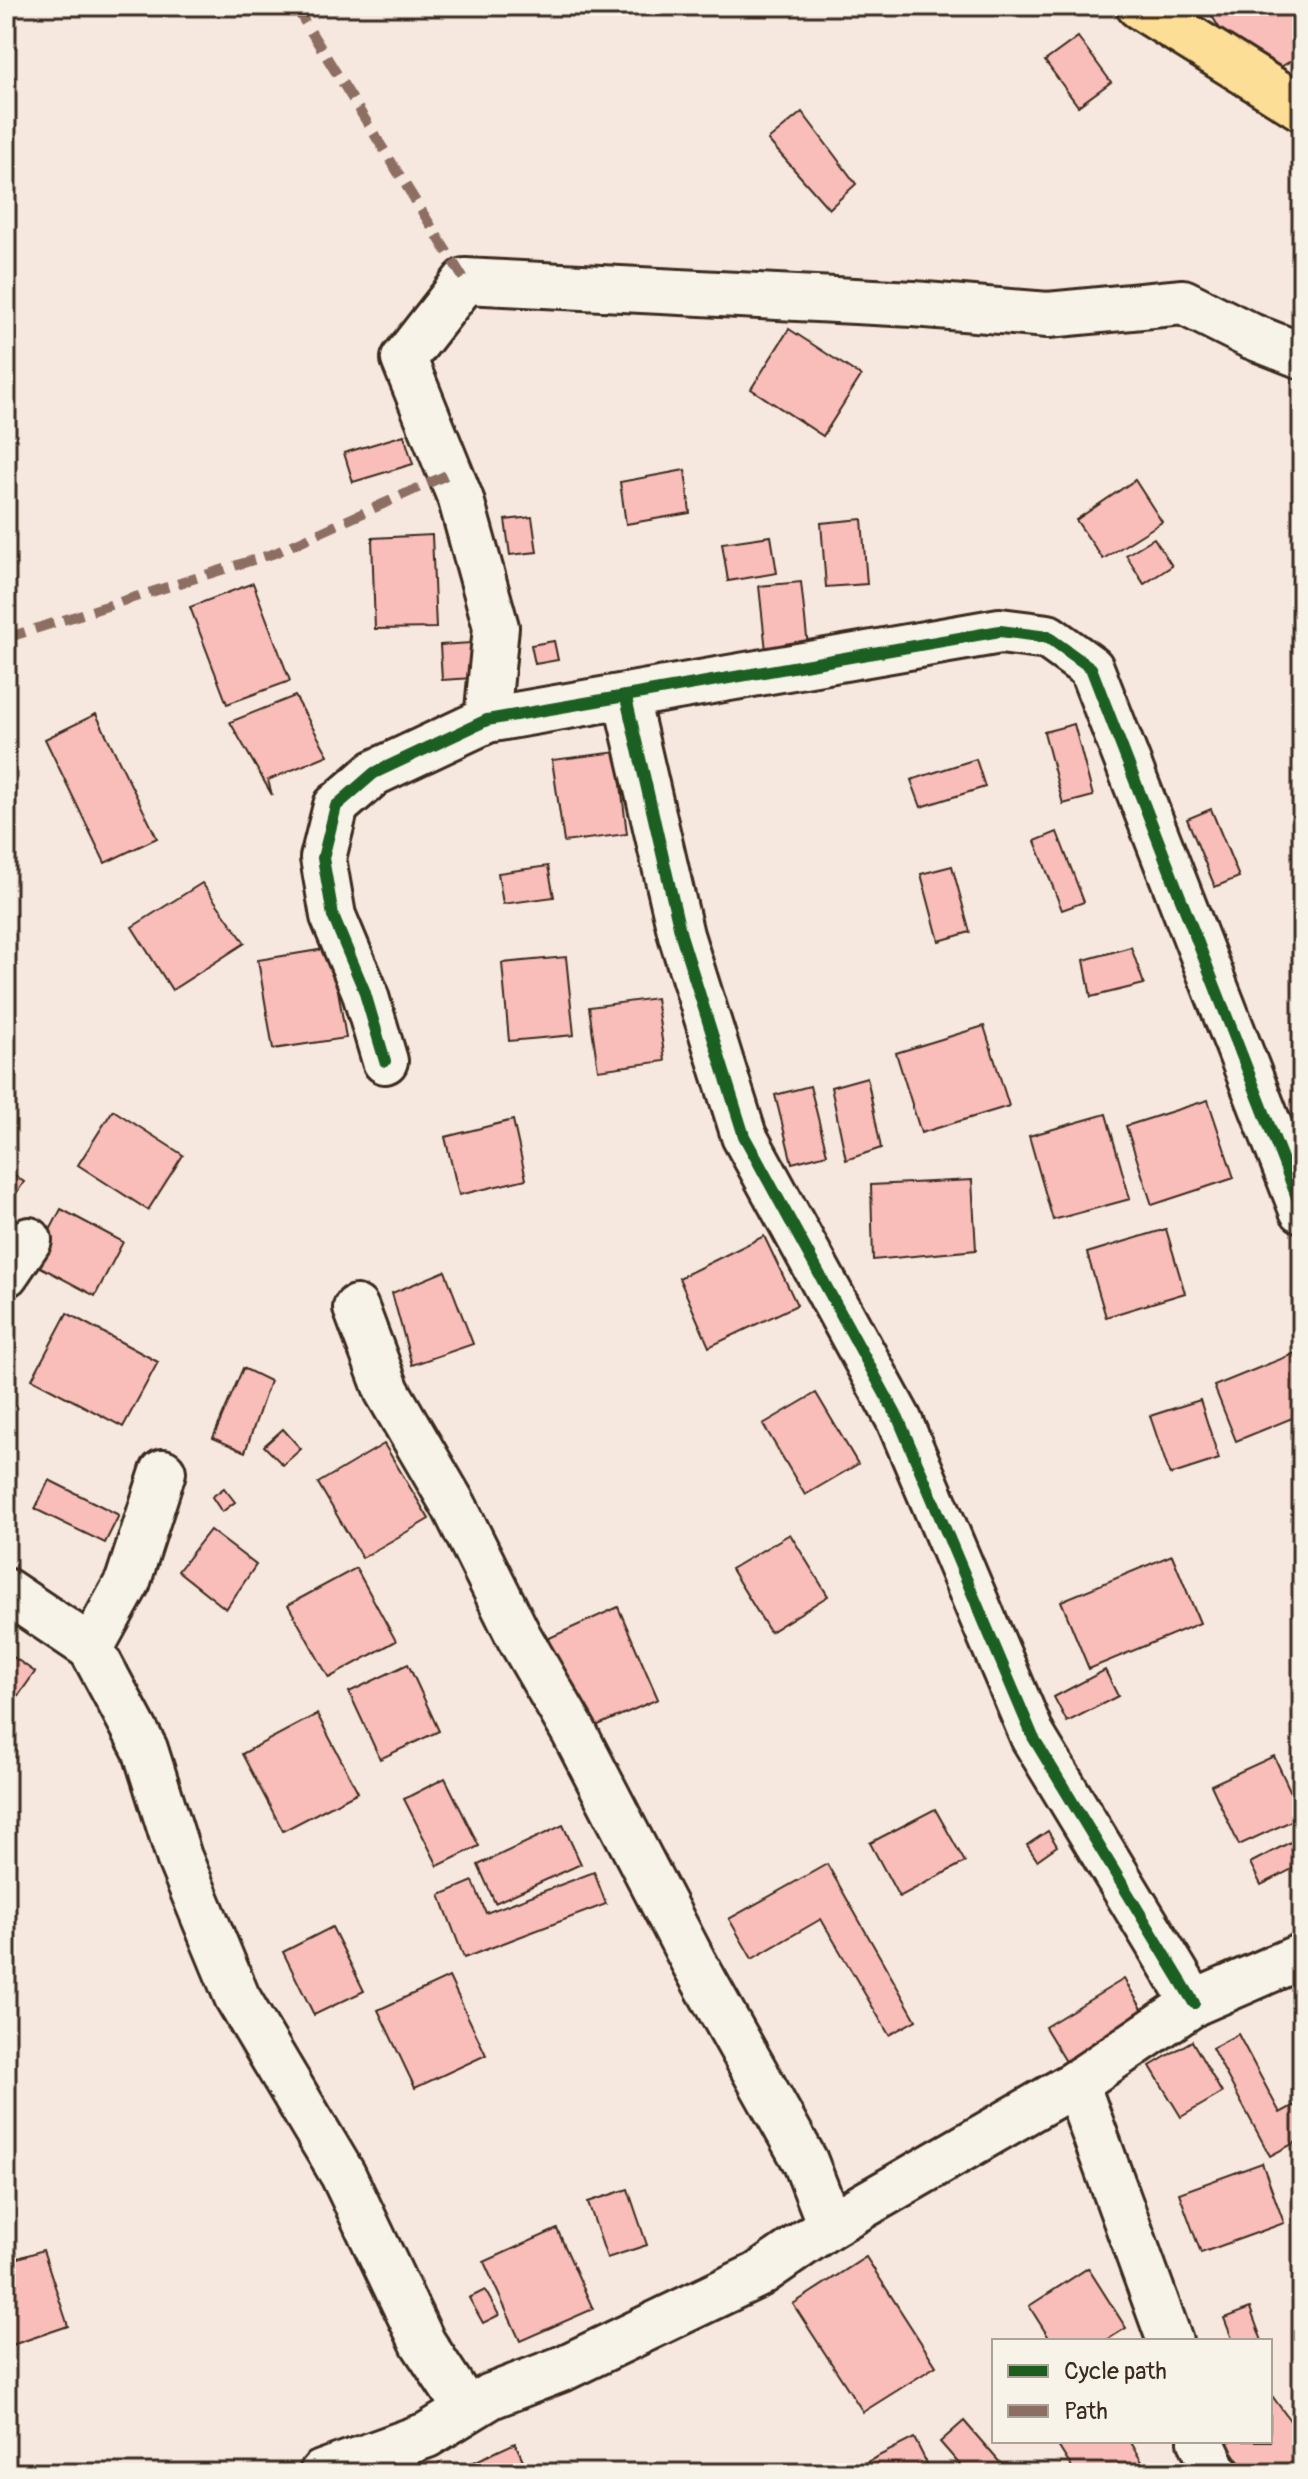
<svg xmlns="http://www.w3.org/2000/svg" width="1308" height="2479" viewBox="0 0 1308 2479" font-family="Pangolin,sans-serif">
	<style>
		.building { fill: #f9bdba; stroke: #3b2a1e; stroke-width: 2 }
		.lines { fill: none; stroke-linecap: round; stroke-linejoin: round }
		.minor-casing { stroke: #3b2a1e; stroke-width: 50 }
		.highway-casing { stroke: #3b2a1e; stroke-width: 50 }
		.minor { stroke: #f7f3e8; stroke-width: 44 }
		.highway { stroke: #fdde96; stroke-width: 44 }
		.quiet { stroke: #8d6e63; stroke-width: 10; stroke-dasharray: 20 10; stroke-linecap: butt }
		.cycleway-casing { stroke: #f7f3e8; stroke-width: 17 }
		.cycleway { stroke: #1b5e20; stroke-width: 12 }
	</style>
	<rect width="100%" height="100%" fill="#f7e8df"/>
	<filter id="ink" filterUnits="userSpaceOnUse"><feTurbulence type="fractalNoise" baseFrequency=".0125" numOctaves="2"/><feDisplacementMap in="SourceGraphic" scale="16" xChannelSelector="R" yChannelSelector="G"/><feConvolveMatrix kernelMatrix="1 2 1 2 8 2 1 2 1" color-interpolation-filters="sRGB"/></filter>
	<g filter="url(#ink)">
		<g class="building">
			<path d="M 1206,6 L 1295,6 L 1302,18 L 1302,54 L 1253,84 Z"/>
			<path d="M 1078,37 L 1111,82 L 1078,106 L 1045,61 Z"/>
			<path d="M 802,112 L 856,184 L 829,209 L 768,140 Z"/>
			<path d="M 789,329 L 861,376 L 823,436 L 751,389 Z"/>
			<path d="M 404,435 L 413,464 L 353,482 L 344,453 Z"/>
			<path d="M 685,470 L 690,513 L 626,524 L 620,482 Z"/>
			<path d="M 1135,480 L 1162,522 L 1103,559 L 1076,520 Z"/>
			<path d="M 532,517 L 537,552 L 510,555 L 505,520 Z"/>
			<path d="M 862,519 L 867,584 L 826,587 L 821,523 Z"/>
			<path d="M 432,535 L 436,628 L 375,629 L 372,538 Z"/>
			<path d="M 771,536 L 777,573 L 728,581 L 722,543 Z"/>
			<path d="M 1154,538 L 1172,566 L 1144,584 L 1126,555 Z"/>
			<path d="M 801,582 L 809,656 L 767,660 L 759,586 Z"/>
			<path d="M 253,583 L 290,681 L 227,704 L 190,607 Z"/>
			<path d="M 554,641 L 558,660 L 535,664 L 531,645 Z"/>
			<path d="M 471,643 L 473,678 L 442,680 L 440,645 Z"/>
			<path d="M 295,696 L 328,755 L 268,780 L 272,795 L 230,722 Z"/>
			<path d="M 96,714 L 157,838 L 105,863 L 45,739 Z"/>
			<path d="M 1074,724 L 1093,796 L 1063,804 L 1044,732 Z"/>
			<path d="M 617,752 L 627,834 L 564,842 L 552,760 Z"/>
			<path d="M 976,759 L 985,787 L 921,807 L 911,780 Z"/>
			<path d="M 1211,809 L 1239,877 L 1215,887 L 1187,819 Z"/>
			<path d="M 1057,832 L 1084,902 L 1062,910 L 1035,841 Z"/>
			<path d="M 548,866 L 554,897 L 503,904 L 498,873 Z"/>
			<path d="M 952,866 L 970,932 L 939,941 L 921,874 Z"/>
			<path d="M 202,883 L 245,943 L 172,990 L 132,927 Z"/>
			<path d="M 1131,947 L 1144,984 L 1091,997 L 1084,960 Z"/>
			<path d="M 331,948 L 346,1038 L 273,1049 L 258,960 Z"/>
			<path d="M 566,957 L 574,1035 L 509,1041 L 502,963 Z"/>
			<path d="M 656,998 L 665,1061 L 598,1070 L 589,1007 Z"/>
			<path d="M 984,1026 L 1009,1106 L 921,1133 L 896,1053 Z"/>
			<path d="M 867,1077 L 881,1148 L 846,1160 L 831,1087 Z"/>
			<path d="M 810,1086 L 827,1154 L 792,1163 L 775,1095 Z"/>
			<path d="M 1208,1100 L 1234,1178 L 1152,1205 L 1126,1126 Z"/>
			<path d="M 113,1110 L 183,1155 L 148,1210 L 78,1165 Z"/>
			<path d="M 1106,1114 L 1130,1199 L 1053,1220 L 1029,1136 Z"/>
			<path d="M 513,1120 L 526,1179 L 459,1195 L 445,1137 Z"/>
			<path d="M 6,1169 L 24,1182 L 6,1208 Z"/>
			<path d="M 972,1180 L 976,1250 L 873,1260 L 871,1185 Z"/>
			<path d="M 61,1209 L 123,1242 L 95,1296 L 33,1263 Z"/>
			<path d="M 1166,1229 L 1185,1293 L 1106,1317 L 1087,1253 Z"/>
			<path d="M 764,1236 L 797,1305 L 709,1347 L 679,1278 Z"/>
			<path d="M 445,1271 L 473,1344 L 412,1365 L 392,1293 Z"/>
			<path d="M 67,1313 L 158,1362 L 123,1427 L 32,1379 Z"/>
			<path d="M 1298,1352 L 1302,1362 L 1302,1414 L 1236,1441 L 1214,1386 Z"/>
			<path d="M 243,1368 L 270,1381 L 245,1452 L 213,1438 Z"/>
			<path d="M 816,1393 L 858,1464 L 805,1495 L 763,1424 Z"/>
			<path d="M 1200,1400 L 1219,1459 L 1170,1475 L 1150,1416 Z"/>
			<path d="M 283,1429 L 301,1449 L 283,1465 L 264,1446 Z"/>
			<path d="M 384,1444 L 429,1519 L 362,1558 L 318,1483 Z"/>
			<path d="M 49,1480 L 119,1515 L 105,1543 L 35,1509 Z"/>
			<path d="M 224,1488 L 235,1502 L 222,1512 L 212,1497 Z"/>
			<path d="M 210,1530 L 256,1565 L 226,1609 L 178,1571 Z"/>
			<path d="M 790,1534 L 828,1596 L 770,1632 L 731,1569 Z"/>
			<path d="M 1172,1555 L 1200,1623 L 1089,1669 L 1061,1601 Z"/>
			<path d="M 356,1568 L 396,1641 L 329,1678 L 288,1605 Z"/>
			<path d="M 618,1607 L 658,1699 L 587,1730 L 547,1639 Z"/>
			<path d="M 6,1652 L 35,1672 L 6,1713 Z"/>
			<path d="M 408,1664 L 439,1731 L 380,1759 L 349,1692 Z"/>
			<path d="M 1105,1670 L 1118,1696 L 1067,1722 L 1054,1697 Z"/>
			<path d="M 317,1714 L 358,1792 L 283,1831 L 242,1754 Z"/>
			<path d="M 1274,1756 L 1302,1816 L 1239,1845 L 1211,1785 Z"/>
			<path d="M 445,1778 L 479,1846 L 438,1866 L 404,1799 Z"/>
			<path d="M 935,1809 L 965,1862 L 899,1897 L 870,1843 Z"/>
			<path d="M 563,1825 L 581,1864 L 495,1903 L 478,1865 Z"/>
			<path d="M 1048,1831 L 1057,1846 L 1037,1860 L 1027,1845 Z"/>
			<path d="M 1302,1836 L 1302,1864 L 1261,1885 L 1250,1863 Z"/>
			<path d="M 827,1864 L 916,2020 L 889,2035 L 821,1919 L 752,1959 L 729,1919 Z"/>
			<path d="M 594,1872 L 606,1904 L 464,1958 L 440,1895 L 473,1881 L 486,1913 Z"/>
			<path d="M 332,1927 L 364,1991 L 314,2015 L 283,1952 Z"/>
			<path d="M 449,1977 L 486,2055 L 415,2088 L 378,2010 Z"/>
			<path d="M 1124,1979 L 1147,2017 L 1068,2065 L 1045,2027 Z"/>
			<path d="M 1238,2034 L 1280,2113 L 1302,2101 L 1302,2139 L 1270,2156 L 1212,2048 Z"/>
			<path d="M 1192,2041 L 1222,2093 L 1181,2117 L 1150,2066 Z"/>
			<path d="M 1262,2163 L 1284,2223 L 1201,2253 L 1179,2193 Z"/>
			<path d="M 628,2189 L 647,2245 L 607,2258 L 588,2202 Z"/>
			<path d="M 557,2229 L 593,2309 L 520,2341 L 484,2262 Z"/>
			<path d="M 43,2250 L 68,2326 L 6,2347 L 6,2262 Z"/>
			<path d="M 866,2257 L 936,2366 L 863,2412 L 793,2304 Z"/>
			<path d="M 1088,2268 L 1126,2328 L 1105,2341 L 1051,2341 L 1029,2306 Z"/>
			<path d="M 485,2290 L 499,2315 L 483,2323 L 469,2298 Z"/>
			<path d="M 1250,2308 L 1262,2341 L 1233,2341 L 1224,2318 Z"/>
			<path d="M 1270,2393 L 1302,2437 L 1301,2473 L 1248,2473 L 1225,2441 L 1270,2441 Z"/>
			<path d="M 964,2421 L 1002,2465 L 993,2473 L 967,2473 L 940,2442 Z"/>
			<path d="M 914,2438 L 932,2473 L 867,2473 L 863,2464 Z"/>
			<path d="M 1055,2441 L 1129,2441 L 1149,2473 L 1075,2473 Z"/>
			<path d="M 515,2443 L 529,2473 L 450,2473 Z"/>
		</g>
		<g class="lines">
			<g class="minor-casing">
				<g id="minor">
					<path d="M 626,698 L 681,935 L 744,1136 L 899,1420 L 1033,1737 L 1194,2003"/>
					<path d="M 487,720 L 496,627 L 461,500 L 404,359 L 465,281 L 913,304 L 1048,315 L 1183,302 L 1251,336 L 1302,356"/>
					<path d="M 385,1061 L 364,990 L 333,916 L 323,858 L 336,806 L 374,773 L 487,720 L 1000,631 L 1048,637 L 1091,668 L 1302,1210"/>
					<path d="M 6,1274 L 29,1240"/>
					<path d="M 356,1308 L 387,1391 L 454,1506 L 519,1637 L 574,1732 L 693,1961 L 805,2161 L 830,2225"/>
					<path d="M 163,1472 L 128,1581 L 91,1648 L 145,1749 L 179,1857 L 237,1997 L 343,2175 L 423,2343 L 467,2410"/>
					<path d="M 6,1591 L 91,1648"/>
					<path d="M 1076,2083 L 1170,2341"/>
					<path d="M 1201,2441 L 1216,2473"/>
					<path d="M 322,2473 L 427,2435 L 491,2396 L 564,2368 L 758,2275 L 830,2225 L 1076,2083 L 1194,2003 L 1302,1956"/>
				</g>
			</g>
			<g class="highway-casing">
				<path id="highway" d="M 1139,6 L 1302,108"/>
			</g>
			<use href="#minor" class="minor"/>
			<use href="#highway" class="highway"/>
			<g class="quiet">
				<path d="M 295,6 L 465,281"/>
				<path d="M 6,638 L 275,553 L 451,473"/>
			</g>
			<g class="cycleway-casing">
				<g id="cycleway">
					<path d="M 626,698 L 681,935 L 744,1136 L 899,1420 L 1033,1737 L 1194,2003"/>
					<path d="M 385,1061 L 364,990 L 333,916 L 323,858 L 336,806 L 374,773 L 487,720 L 1000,631 L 1048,637 L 1091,668 L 1302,1210"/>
				</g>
			</g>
			<use href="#cycleway" class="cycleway"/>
		</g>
	</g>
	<rect width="1308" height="2479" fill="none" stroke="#f7f3e8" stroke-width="32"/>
	<rect x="16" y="16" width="1276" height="2447" fill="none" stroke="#3b2a1e" stroke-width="3" filter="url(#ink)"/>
	<rect x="992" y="2339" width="280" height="104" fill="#f7f3e8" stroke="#aca397" stroke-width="2"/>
	<rect x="1008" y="2365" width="40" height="12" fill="#1b5e20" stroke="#aca397" stroke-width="2"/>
	<text x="1064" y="2379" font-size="24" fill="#3b2a1e">Cycle path</text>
	<rect x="1008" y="2405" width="40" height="12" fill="#8d6e63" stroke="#aca397" stroke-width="2"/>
	<text x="1064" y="2419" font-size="24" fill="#3b2a1e">Path</text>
</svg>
